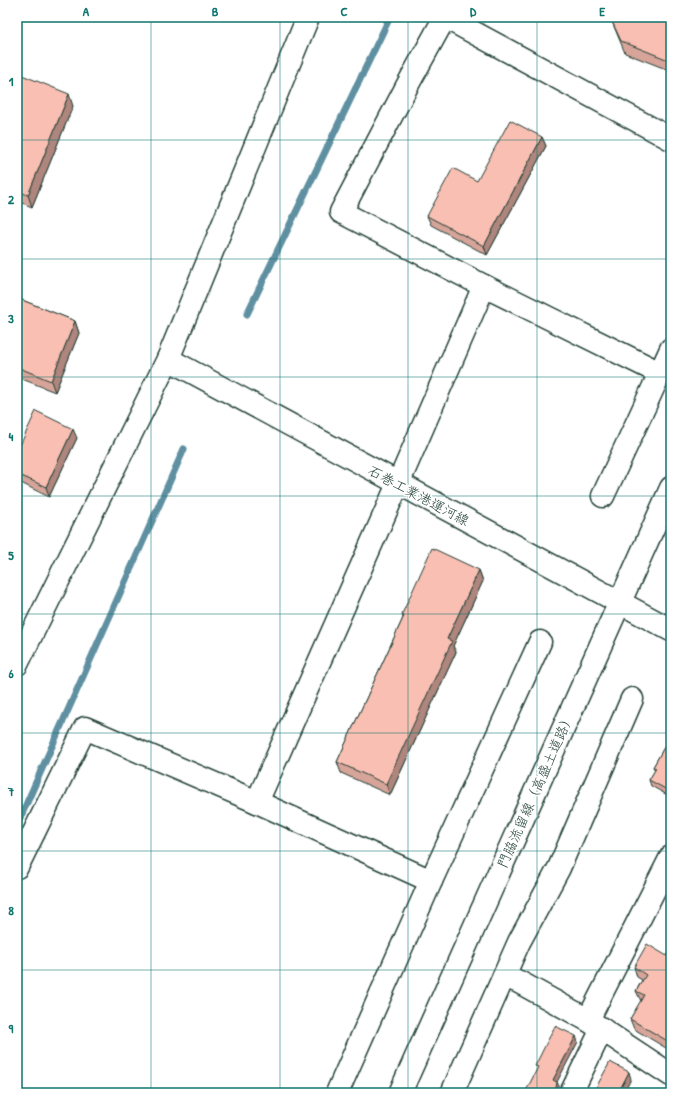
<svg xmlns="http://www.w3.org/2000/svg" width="688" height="1110" viewBox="0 0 688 1110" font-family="'Patrick Hand','Klee One',sans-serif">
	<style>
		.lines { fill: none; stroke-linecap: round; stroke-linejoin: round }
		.stream { stroke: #5f90a1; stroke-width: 7 }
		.street-casing { stroke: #1f3d34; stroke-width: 25 }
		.secondary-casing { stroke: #1f3d34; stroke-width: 25 }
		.street { stroke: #fff; stroke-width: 22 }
		.secondary { stroke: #fff; stroke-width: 22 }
		.wall { fill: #d6a499; stroke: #1f3d34 }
		.shaded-wall { fill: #ae867d; stroke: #1f3d34 }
		.building { fill: #f9bfb2; stroke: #1f3d34 }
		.grid { fill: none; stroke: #0f766e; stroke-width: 1; stroke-opacity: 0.55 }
		.labels { text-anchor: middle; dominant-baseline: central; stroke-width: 3.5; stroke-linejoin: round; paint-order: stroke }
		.street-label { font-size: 14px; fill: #1f3d34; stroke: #fff }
		.neatline { fill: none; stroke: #0f766e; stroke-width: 1.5 }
		.grid-label { font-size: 13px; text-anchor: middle; font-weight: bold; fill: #0f766e }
	</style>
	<rect width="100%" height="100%" fill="#fff"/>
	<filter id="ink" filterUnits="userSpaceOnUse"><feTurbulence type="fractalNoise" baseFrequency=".025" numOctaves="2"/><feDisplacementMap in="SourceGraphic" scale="8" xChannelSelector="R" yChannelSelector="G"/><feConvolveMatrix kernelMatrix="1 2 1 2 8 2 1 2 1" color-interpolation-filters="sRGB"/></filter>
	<g filter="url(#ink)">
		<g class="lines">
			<g class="stream">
				<path d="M 247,314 L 390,17"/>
				<path d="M 17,825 L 184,449"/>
			</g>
			<g class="street-casing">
				<g id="street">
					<path d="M 445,17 L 407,86 L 341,212 L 484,286 L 660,373 L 603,496"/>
					<path d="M 445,17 L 671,139"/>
					<path d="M 257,802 L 398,484 L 484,286"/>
					<path d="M 17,867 L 85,728 L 257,802 L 431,881"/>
					<path d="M 504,976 L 519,982 L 588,1020 L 671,1075"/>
					<path d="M 588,1020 L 671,857"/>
					<path d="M 337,1093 L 431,881 L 540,642"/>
					<path d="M 452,1093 L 519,942 L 559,868 L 632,699"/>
					<path d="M 571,1093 L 602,1029"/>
				</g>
			</g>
			<g class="secondary-casing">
				<g id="secondary">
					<path d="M 168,359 L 671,630"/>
					<path d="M 660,373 L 671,349"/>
					<path d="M 17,664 L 168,359 L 308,17"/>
					<path d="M 400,1093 L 671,488"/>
				</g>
			</g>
			<use href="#street" class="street"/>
			<use href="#secondary" class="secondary"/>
		</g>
		<g class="wall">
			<path d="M 610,17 L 671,17 L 671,71 L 625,53 Z"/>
			<path d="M 17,73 L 73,106 L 32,207 L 17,201 Z"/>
			<path d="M 542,137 L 546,146 L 487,255 L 431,225 L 427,216 Z"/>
			<path d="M 17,298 L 75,321 L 79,333 L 55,392 L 17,377 Z"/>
			<path d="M 77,438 L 49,497 L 17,481 L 17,452 Z"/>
			<path d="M 479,570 L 483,581 L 453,646 L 456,652 L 390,795 L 341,773 L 337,762 L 403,618 L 402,614 Z"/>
			<path d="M 671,735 L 671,797 L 651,786 L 649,780 L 655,770 L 653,767 Z"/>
			<path d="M 671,949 L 671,1051 L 634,1029 L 630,1019 L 641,1001 L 636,991 L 642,980 L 637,977 L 634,967 L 667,956 Z"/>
		</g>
		<g class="shaded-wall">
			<path d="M 69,94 L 73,106 L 32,207 L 28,195 Z"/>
			<path d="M 542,137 L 546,146 L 487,255 L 484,246 Z"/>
			<path d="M 75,321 L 79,333 L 55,392 L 51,381 Z"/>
			<path d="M 73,429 L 77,438 L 49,497 L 46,487 Z"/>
			<path d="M 479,570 L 483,581 L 453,646 L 456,652 L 390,795 L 386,784 L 447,639 Z"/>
			<path d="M 576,1036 L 578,1042 L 557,1082 L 560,1088 L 559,1093 L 558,1093 L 553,1080 Z"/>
			<path d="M 629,1072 L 631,1079 L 624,1093 L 618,1093 Z"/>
		</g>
		<g class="building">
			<path d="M 610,17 L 671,17 L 671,61 L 621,41 Z"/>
			<path d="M 17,73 L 69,94 L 28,195 L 17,191 Z"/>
			<path d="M 510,120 L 542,137 L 484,246 L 427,216 L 453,168 L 477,181 Z"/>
			<path d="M 17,298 L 75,321 L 51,381 L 17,367 Z"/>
			<path d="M 36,411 L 73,429 L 46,487 L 17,474 L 17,452 Z"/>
			<path d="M 432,548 L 479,570 L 447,639 L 452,641 L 386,784 L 337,762 L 404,616 L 402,614 Z"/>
			<path d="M 671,735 L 671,792 L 649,780 L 656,768 L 653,767 Z"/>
			<path d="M 647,944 L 667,956 L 671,949 L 671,1043 L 630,1019 L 644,995 L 636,991 L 646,975 L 634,967 Z"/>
			<path d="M 555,1026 L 576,1036 L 553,1080 L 557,1082 L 556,1088 L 558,1093 L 525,1093 L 538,1067 L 535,1066 Z"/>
			<path d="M 610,1062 L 629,1072 L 618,1093 L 593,1093 Z"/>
		</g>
	</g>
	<path class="grid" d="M 151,17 L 151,1093M 280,17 L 280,1093M 408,17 L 408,1093M 537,17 L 537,1093M 17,140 L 671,140M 17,259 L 671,259M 17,377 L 671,377M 17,496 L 671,496M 17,614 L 671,614M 17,733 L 671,733M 17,851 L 671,851M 17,970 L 671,970"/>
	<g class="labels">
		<g class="street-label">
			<text transform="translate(419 495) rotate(28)">石巻工業港運河線</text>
			<text transform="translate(535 790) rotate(-66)">門脇流留線（高盛土道路）</text>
		</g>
	</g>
	<rect width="688" height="1110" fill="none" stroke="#fff" stroke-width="44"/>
	<rect x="22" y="22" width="644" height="1066" class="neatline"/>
	<g class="grid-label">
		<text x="86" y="16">A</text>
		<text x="215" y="16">B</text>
		<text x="344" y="16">C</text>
		<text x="473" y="16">D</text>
		<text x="602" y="16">E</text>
		<text x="11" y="86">1</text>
		<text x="11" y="204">2</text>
		<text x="11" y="323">3</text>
		<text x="11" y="441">4</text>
		<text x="11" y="560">5</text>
		<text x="11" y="678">6</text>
		<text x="11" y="796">7</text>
		<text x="11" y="915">8</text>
		<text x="11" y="1033">9</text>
	</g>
</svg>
